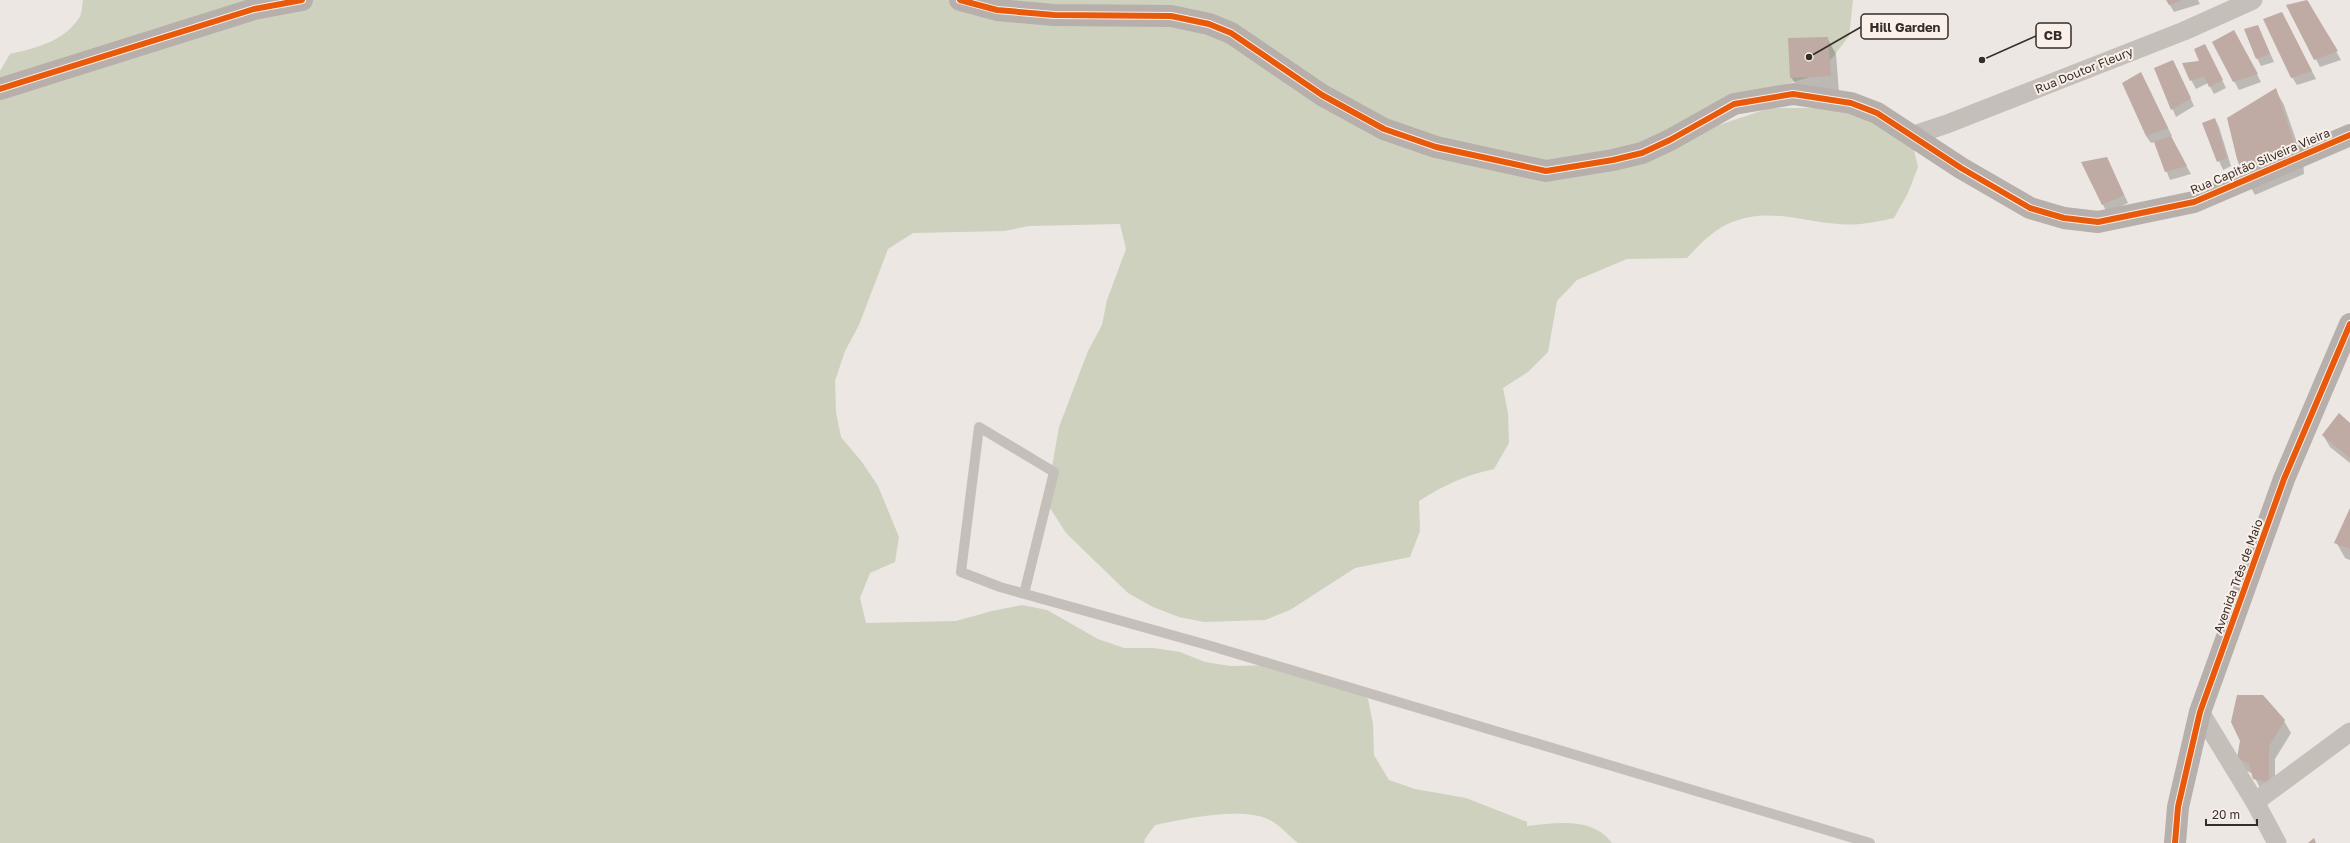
<svg xmlns="http://www.w3.org/2000/svg" width="2350" height="843" viewBox="0 0 2350 843" font-family="'Golos Text',sans-serif">
	<style>
		.green { fill: #ced1bd }
		.shadow { fill: #0003 }
		.building { fill: #bfaaa4 }
		.lines { fill: none; stroke-linecap: round; stroke-linejoin: round }
		.lane { stroke: #c5bfba; stroke-width: 10 }
		.street { stroke: #c5bfba; stroke-width: 19 }
		.secondary { stroke: #b6afab; stroke-width: 22 }
		.cycleway-casing { stroke: #f9f1e9; stroke-width: 8 }
		.cycleway { stroke: #e8590c; stroke-width: 6 }
		.labels { text-anchor: middle; dominant-baseline: central; stroke-width: 4; stroke-linejoin: round; paint-order: stroke }
		.street-label { font-size: 12px; fill: #362c29; stroke: #f9f1e9 }
		.leader { fill: none; stroke: #362c29; stroke-width: 1.5 }
		.callout-dot { fill: #362c29; stroke: #f9f1e9; stroke-width: 1.5 }
		.callout { fill: #f9f1e9; stroke: #362c29; stroke-width: 1.5 }
		.callout-label { font-size: 13px; text-anchor: middle; font-weight: bold; fill: #362c29 }
	</style>
	<rect width="100%" height="100%" fill="#ece7e2"/>
	<path class="green" d="M 83,0 L 1853,0 L 1849,36 L 1833,57 L 1810,77 L 1742,97 L 1707,129 L 1770,108 L 1815,108 L 1860,113 L 1912,142 L 1918,167 L 1908,193 L 1894,218 C 1875,222 1858,226 1839,224 C 1802,222 1770,207 1732,222 C 1714,229 1700,244 1687,258 L 1627,259 L 1577,280 L 1557,301 L 1548,352 L 1528,372 L 1503,388 L 1508,413 L 1509,443 L 1494,469 C 1466,475 1444,485 1419,501 L 1420,531 L 1410,557 L 1355,568 L 1290,610 L 1265,620 L 1204,622 L 1179,617 L 1153,607 L 1128,593 L 1066,533 L 1050,508 L 1050,478 L 1059,427 L 1088,351 L 1102,325 L 1107,300 L 1126,249 L 1120,224 L 1029,226 L 1004,231 L 913,233 L 888,249 L 859,325 L 845,351 L 835,381 L 836,412 L 841,437 L 862,462 L 878,486 L 899,537 L 895,562 L 870,573 L 860,598 L 866,623 L 956,621 L 992,611 L 1022,605 L 1047,610 L 1098,639 L 1124,648 L 1154,648 L 1180,652 L 1205,662 L 1230,666 L 1291,665 L 1342,684 L 1368,699 L 1373,724 L 1374,755 L 1389,780 L 1415,789 L 1466,798 L 1527,822 L 1527,826 C 1556,823 1592,816 1612,843 L 1298,843 C 1289,836 1280,825 1270,820 C 1242,806 1185,819 1155,825 L 1145,839 L 1144,843 L 0,843 L 0,71 L 10,54 C 36,48 63,42 79,18 C 82,14 82,5 83,0 Z"/>
	<g class="shadow">
		<path d="M 2167,0 L 2198,0 L 2200,4 L 2174,12 Z"/>
		<path d="M 2308,1 L 2341,60 L 2320,67 L 2288,6 Z"/>
		<path d="M 2286,21 L 2316,79 L 2297,85 L 2292,77 Z"/>
		<path d="M 2258,26 L 2274,62 L 2261,66 L 2257,58 Z"/>
		<path d="M 2234,31 L 2261,82 L 2239,90 L 2213,43 Z"/>
		<path d="M 1827,38 L 1836,54 L 1839,92 L 1801,93 L 1791,77 Z"/>
		<path d="M 2209,53 L 2226,88 L 2214,94 L 2208,83 L 2196,89 L 2183,64 L 2200,61 Z"/>
		<path d="M 2155,69 L 2177,69 L 2194,106 L 2176,117 Z"/>
		<path d="M 2145,81 L 2172,136 L 2170,137 L 2191,174 L 2170,180 L 2155,142 L 2151,143 L 2146,136 Z"/>
		<path d="M 2275,89 L 2284,105 L 2303,160 L 2304,174 L 2255,195 L 2246,179 Z"/>
		<path d="M 2215,119 L 2219,127 L 2231,166 L 2223,170 L 2203,124 Z"/>
		<path d="M 2107,158 L 2128,203 L 2107,213 L 2083,163 Z"/>
		<path d="M 2350,425 L 2350,463 L 2330,447 L 2323,435 Z"/>
		<path d="M 2350,510 L 2350,560 L 2345,558 L 2336,542 Z"/>
		<path d="M 2284,721 L 2291,733 L 2275,759 L 2275,794 L 2261,790 L 2253,774 L 2245,770 L 2238,758 Z"/>
	</g>
	<g class="building">
		<path d="M 2166,0 L 2183,0 L 2169,5 Z"/>
		<path d="M 2307,0 L 2338,51 L 2314,60 L 2286,5 Z"/>
		<path d="M 2282,12 L 2312,71 L 2291,78 L 2263,19 Z"/>
		<path d="M 2258,25 L 2270,54 L 2256,59 L 2244,29 Z"/>
		<path d="M 2234,30 L 2258,74 L 2233,82 L 2212,42 Z"/>
		<path d="M 1828,37 L 1831,76 L 1790,78 L 1788,38 Z"/>
		<path d="M 2205,44 L 2223,80 L 2209,87 L 2204,76 L 2190,81 L 2182,63 L 2199,61 L 2194,49 Z"/>
		<path d="M 2173,60 L 2191,98 L 2171,110 L 2154,68 Z"/>
		<path d="M 2141,72 L 2168,128 L 2146,136 L 2122,83 Z"/>
		<path d="M 2276,88 L 2294,143 L 2295,158 L 2245,180 L 2237,159 L 2227,118 Z"/>
		<path d="M 2215,118 L 2227,158 L 2217,162 L 2202,123 Z"/>
		<path d="M 2171,136 L 2187,166 L 2165,172 L 2154,142 Z"/>
		<path d="M 2107,157 L 2124,195 L 2102,205 L 2081,162 Z"/>
		<path d="M 2339,413 L 2350,423 L 2350,458 L 2322,435 Z"/>
		<path d="M 2350,508 L 2350,549 L 2334,543 Z"/>
		<path d="M 2237,695 L 2263,695 L 2285,720 L 2269,746 L 2269,782 L 2253,779 L 2249,764 L 2237,758 L 2240,741 L 2231,722 Z"/>
		<path d="M 2314,838 L 2316,843 L 2308,843 Z"/>
	</g>
	<g class="lines">
		<path class="lane" d="M 1024,594 L 1054,472 L 979,427 L 961,572 L 1000,587 L 1211,646 L 1870,843"/>
		<g class="street">
			<path d="M 1914,135 L 1947,124 L 2184,31 L 2253,0"/>
			<path d="M 2200,712 L 2255,802 L 2277,843"/>
			<path d="M 2255,802 L 2350,732"/>
		</g>
		<g class="secondary">
			<path d="M 960,0 L 997,10 L 1054,15 L 1171,16 L 1209,24 L 1231,33 L 1322,95 L 1384,129 L 1436,147 L 1546,171 L 1613,160 L 1642,153 L 1670,140 L 1734,104 L 1793,94 L 1851,103 L 1877,113 L 1961,168 L 2030,208 L 2064,218 L 2098,222 L 2194,202 L 2350,135"/>
			<path d="M 0,89 L 254,9 L 302,0"/>
			<path d="M 2175,843 L 2178,807 L 2200,712 L 2284,479 L 2350,324"/>
		</g>
		<g class="cycleway-casing">
			<g id="cycleway">
				<path d="M 960,0 L 997,10 L 1054,15 L 1171,16 L 1209,24 L 1231,33 L 1322,95 L 1384,129 L 1436,147 L 1546,171 L 1613,160 L 1642,153 L 1670,140 L 1734,104 L 1793,94 L 1851,103 L 1877,113 L 1961,168 L 2030,208 L 2064,218 L 2098,222 L 2194,202 L 2350,135"/>
				<path d="M 0,89 L 254,9 L 302,0"/>
				<path d="M 2175,843 L 2178,807 L 2200,712 L 2284,479 L 2350,324"/>
			</g>
		</g>
		<use href="#cycleway" class="cycleway"/>
	</g>
	<g class="labels">
		<g class="street-label">
			<text transform="translate(2084 70) rotate(-22)">Rua Doutor Fleury</text>
			<text transform="translate(2260 161) rotate(-23)">Rua Capitão Silveira Vieira</text>
			<text transform="translate(2238 576) rotate(-70)">Avenida Três de Maio</text>
		</g>
	</g>
	<path class="leader" d="M1809 57L1861 27M1982 60L2036 36"/>
	<g class="callout-dot">
		<circle cx="1809" cy="57" r="4"/>
		<circle cx="1982" cy="60" r="4"/>
	</g>
	<g class="callout">
		<rect x="1861" y="14" width="87" height="25" rx="4"/>
		<rect x="2036" y="23" width="35" height="25" rx="4"/>
	</g>
	<g class="callout-label">
		<text x="1905" y="32">Hill Garden</text>
		<text x="2053" y="40">CB</text>
	</g>
	<path d="M2206 819v6h51v-6" fill="none" stroke="#362c29" stroke-width="2"/>
	<text x="2212" y="819" font-size="12" fill="#362c29" stroke="#f9f1e9" stroke-width="3" paint-order="stroke">20 m</text>
</svg>
